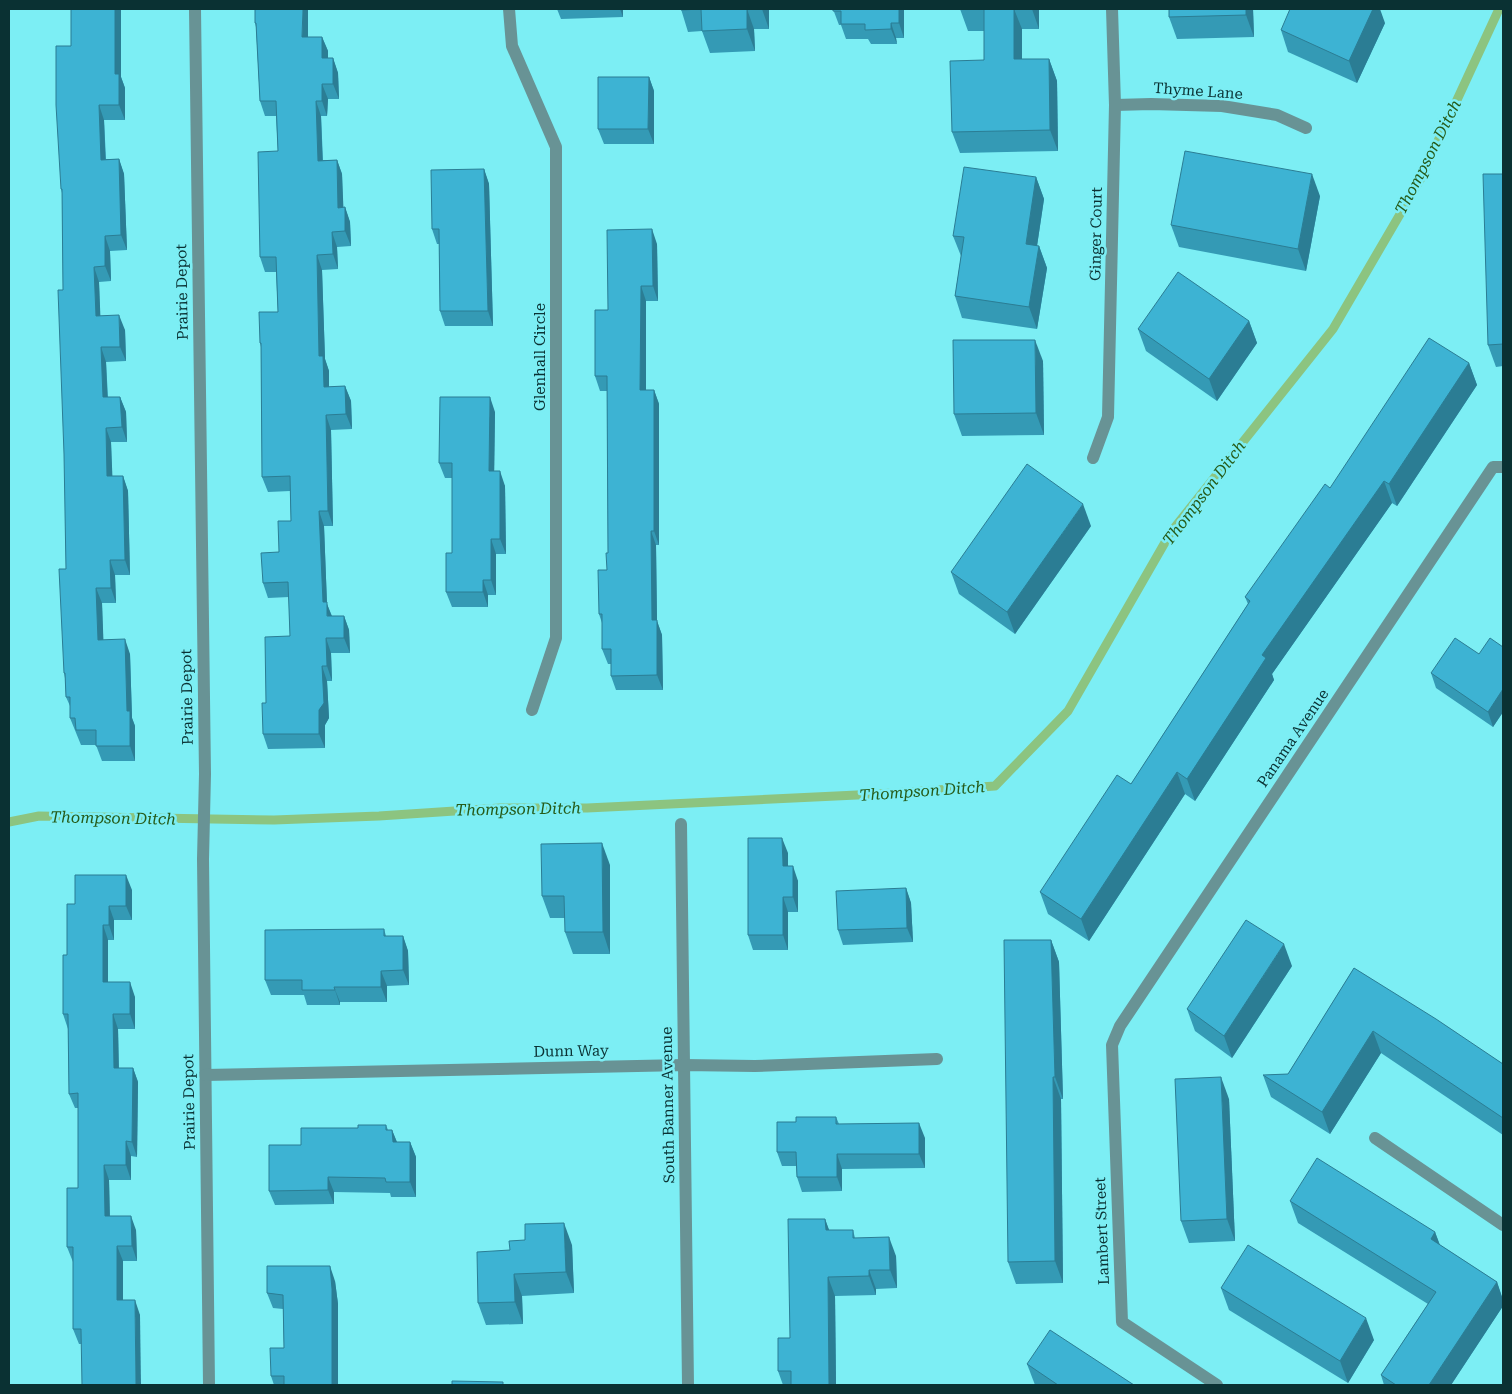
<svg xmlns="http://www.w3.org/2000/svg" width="1512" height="1394" viewBox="0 0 1512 1394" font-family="'Roboto Serif',serif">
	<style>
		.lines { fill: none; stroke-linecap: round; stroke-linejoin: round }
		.stream { stroke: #8cc480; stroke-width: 9 }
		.minor { stroke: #689395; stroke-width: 12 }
		.wall { fill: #349ab5 }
		.shaded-wall { fill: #2b7d94 }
		.building { fill: #3db3d3; stroke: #2b7d94 }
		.labels { text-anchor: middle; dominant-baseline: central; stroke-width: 5; stroke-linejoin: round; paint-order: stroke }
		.street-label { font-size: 15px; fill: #0a3133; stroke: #7ceef4 }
		.water-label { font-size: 16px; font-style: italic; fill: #265b19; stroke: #7ceef4 }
	</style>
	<rect width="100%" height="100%" fill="#7ceef4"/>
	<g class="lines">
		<path class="stream" d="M 9,822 L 39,816 L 274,820 L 379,816 L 500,808 L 587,808 L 878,794 L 995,786 L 1068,711 L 1171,532 L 1333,329 L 1420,180 L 1499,9"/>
		<g class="minor">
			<path d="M 195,9 L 205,774 L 203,859 L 209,1385"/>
			<path d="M 509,9 L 512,46 L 556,147 L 556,638 L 532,710"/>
			<path d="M 1115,105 L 1151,104 L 1222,106 L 1277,115 L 1306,128"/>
			<path d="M 1093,458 L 1108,417 L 1115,105 L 1112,9"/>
			<path d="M 681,824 L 688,1385"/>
			<path d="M 205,1075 L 684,1065 L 755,1066 L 937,1059"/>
			<path d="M 1375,1138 L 1503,1225"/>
			<path d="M 1217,1385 L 1122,1322 L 1112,1045 L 1120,1026 L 1493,467 L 1503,467"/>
		</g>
	</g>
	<g class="wall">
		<path d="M 42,9 L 121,9 L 121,77 L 125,88 L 125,120 L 104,120 L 106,159 L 119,159 L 124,174 L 127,250 L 110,251 L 111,281 L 99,282 L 100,316 L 125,330 L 126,361 L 106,362 L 108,397 L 120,397 L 126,412 L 127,442 L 111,442 L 112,476 L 123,476 L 128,491 L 130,575 L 115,575 L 116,603 L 102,603 L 103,640 L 130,654 L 132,718 L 135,726 L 135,761 L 102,761 L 96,745 L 81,745 L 70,718 L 70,706 L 66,697 L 65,678 L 64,673 L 66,569 L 62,193 L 61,189 L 71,46 L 71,10 L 42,10 Z"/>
		<path d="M 557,9 L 623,9 L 623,17 L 561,19 Z"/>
		<path d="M 681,9 L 769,9 L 769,29 L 754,29 L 755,51 L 710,53 L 702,31 L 688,32 Z"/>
		<path d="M 833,9 L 904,9 L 904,38 L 896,38 L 897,44 L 871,44 L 868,39 L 846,39 L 841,25 L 839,25 Z"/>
		<path d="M 960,9 L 1039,9 L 1039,29 L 1022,29 L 1022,59 L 1049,59 L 1057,81 L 1058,151 L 960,153 L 952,132 L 984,60 L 984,31 L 968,31 Z"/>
		<path d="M 1169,9 L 1253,9 L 1254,37 L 1177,39 L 1169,17 Z"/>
		<path d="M 255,23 L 308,37 L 322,37 L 328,51 L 328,58 L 333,58 L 338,73 L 339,99 L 328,99 L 327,116 L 321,116 L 323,160 L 337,160 L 342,174 L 343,207 L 345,207 L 350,222 L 351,246 L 337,247 L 338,269 L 322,270 L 325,359 L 329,371 L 329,387 L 345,386 L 351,401 L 352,429 L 331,430 L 333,526 L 324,526 L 327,604 L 332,616 L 344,616 L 349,630 L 350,653 L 331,653 L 332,681 L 327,681 L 329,718 L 325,725 L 325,748 L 268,749 L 263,734 L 266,703 L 290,636 L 289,597 L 268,598 L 263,583 L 279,552 L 291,521 L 290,491 L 268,492 L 262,477 L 261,347 L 260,343 L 278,312 L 276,272 L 265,272 L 260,257 L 278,151 L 276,116 L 265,116 L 260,101 L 256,27 Z"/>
		<path d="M 1385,23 L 1357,83 L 1288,52 L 1281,30 Z"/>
		<path d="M 649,77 L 654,91 L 654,144 L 604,144 L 598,129 Z"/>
		<path d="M 484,169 L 489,184 L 493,326 L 445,326 L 440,311 L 439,244 L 437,244 L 432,229 Z"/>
		<path d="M 1503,174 L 1503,366 L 1496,367 L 1488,345 Z"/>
		<path d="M 1036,177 L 1044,199 L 1037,246 L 1039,246 L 1047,268 L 1037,329 L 962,318 L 955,296 L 961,256 L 953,236 Z"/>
		<path d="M 1320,196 L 1306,271 L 1179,247 L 1171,225 Z"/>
		<path d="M 657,244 L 658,301 L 646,301 L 646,390 L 654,390 L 659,404 L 659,545 L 656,545 L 657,621 L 662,635 L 663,690 L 616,690 L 611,676 L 611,664 L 608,664 L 602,649 L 602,623 L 599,614 L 607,570 L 608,553 L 607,391 L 600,391 L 595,376 L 608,310 Z"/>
		<path d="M 1249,321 L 1257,343 L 1217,401 L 1146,351 L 1138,329 Z"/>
		<path d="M 1043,361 L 1044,435 L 962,436 L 954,414 Z"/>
		<path d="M 1469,363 L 1477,385 L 1397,506 L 1392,503 L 1272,674 L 1274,680 L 1195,801 L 1185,794 L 1089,941 L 1048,914 L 1040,892 L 1131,784 L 1248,604 L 1245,597 L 1330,488 Z"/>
		<path d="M 495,412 L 494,471 L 505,486 L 506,554 L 496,554 L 496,595 L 488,595 L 488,607 L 452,607 L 446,592 L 452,553 L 452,478 L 445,478 L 439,463 Z"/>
		<path d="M 1091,526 L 1015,634 L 959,594 L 951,572 Z"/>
		<path d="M 1503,647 L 1503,712 L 1493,727 L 1436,688 L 1431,673 Z"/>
		<path d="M 788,853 L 788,866 L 798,881 L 798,912 L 788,912 L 788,950 L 753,950 L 748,935 Z"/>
		<path d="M 610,865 L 610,954 L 573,954 L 565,932 L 565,918 L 550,918 L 542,896 Z"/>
		<path d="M 906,888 L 911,903 L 913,942 L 843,945 L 838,930 Z"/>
		<path d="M 132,890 L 132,920 L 114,920 L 114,940 L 108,940 L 108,982 L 135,997 L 135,1029 L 118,1029 L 119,1068 L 133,1068 L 138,1082 L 137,1157 L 131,1156 L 131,1180 L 109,1180 L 110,1216 L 136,1230 L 137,1261 L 123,1261 L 123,1300 L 140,1315 L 82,1344 L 79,1344 L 73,1329 L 73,1262 L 67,1247 L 78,1188 L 78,1108 L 75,1108 L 69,1094 L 68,1029 L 63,1014 L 67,955 L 75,904 Z"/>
		<path d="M 384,929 L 386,936 L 403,936 L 408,951 L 409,985 L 387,986 L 387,1002 L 340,1002 L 340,1005 L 307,1005 L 304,995 L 271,995 L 265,980 Z"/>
		<path d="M 1051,940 L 1059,962 L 1063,1099 L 1061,1099 L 1063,1283 L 1016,1284 L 1008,1262 Z"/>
		<path d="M 1292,966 L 1232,1058 L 1195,1031 L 1187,1009 Z"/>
		<path d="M 1354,968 L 1503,1064 L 1503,1135 L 1381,1053 L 1330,1134 L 1271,1097 L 1263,1075 L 1288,1074 Z"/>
		<path d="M 1229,1099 L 1235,1241 L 1189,1243 L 1181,1221 Z"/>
		<path d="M 836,1117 L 839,1124 L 925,1138 L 925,1168 L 842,1169 L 842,1191 L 802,1192 L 797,1177 L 796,1166 L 782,1166 L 777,1152 L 796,1122 Z"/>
		<path d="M 386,1125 L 388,1130 L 392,1130 L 397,1142 L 410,1142 L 416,1157 L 416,1197 L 391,1197 L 390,1193 L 334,1192 L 334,1204 L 275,1205 L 269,1191 L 301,1145 L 358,1128 Z"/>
		<path d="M 1290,1201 L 1435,1232 L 1440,1245 L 1497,1282 L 1503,1300 L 1503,1306 L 1451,1385 L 1384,1385 L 1381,1375 L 1428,1304 L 1298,1223 Z"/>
		<path d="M 825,1219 L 829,1230 L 853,1230 L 855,1238 L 896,1256 L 897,1288 L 876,1289 L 876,1295 L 835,1296 L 836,1385 L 783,1385 L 778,1371 L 790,1338 Z"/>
		<path d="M 572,1245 L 574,1293 L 522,1296 L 523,1324 L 486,1325 L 478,1303 L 510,1250 Z"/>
		<path d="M 335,1281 L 338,1304 L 338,1385 L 274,1385 L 271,1376 L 284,1348 L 283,1309 L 273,1308 L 267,1293 Z"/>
		<path d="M 1221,1288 L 1374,1340 L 1348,1383 L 1229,1310 Z"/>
		<path d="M 1027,1364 L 1134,1385 L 1035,1385 Z"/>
	</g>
	<g class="shaded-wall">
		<path d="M 115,9 L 121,9 L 121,77 L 125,88 L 125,120 L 119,105 L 115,74 Z"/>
		<path d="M 303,9 L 308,9 L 308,52 L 302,37 Z"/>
		<path d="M 620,9 L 623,9 L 623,17 Z"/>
		<path d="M 747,9 L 754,29 L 755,51 L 747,29 Z"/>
		<path d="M 762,9 L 769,9 L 769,29 Z"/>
		<path d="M 899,9 L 904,9 L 904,38 L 899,23 Z"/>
		<path d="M 1014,9 L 1022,29 L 1022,81 L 1014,59 Z"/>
		<path d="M 1032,9 L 1039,9 L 1039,29 Z"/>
		<path d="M 1246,9 L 1253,9 L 1254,37 L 1246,15 Z"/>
		<path d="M 1369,9 L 1380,9 L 1385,23 L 1357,83 L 1349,61 Z"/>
		<path d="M 891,23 L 896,38 L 897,44 L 891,29 Z"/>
		<path d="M 322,37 L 328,51 L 328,73 L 322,58 Z"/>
		<path d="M 333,58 L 338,73 L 339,99 L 333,84 Z"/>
		<path d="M 1049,59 L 1057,81 L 1058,151 L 1050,130 Z"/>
		<path d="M 649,77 L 654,91 L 654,144 L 648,129 Z"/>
		<path d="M 322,84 L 328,99 L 327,116 L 322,101 Z"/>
		<path d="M 316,101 L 321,116 L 323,175 L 318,161 Z"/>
		<path d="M 99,105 L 104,120 L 106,174 L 101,160 Z"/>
		<path d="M 119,159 L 124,174 L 127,250 L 121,235 Z"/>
		<path d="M 337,160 L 342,174 L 344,222 L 338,208 Z"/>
		<path d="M 484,169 L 489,184 L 493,326 L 488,311 Z"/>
		<path d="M 1312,174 L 1320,196 L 1306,271 L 1298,249 Z"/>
		<path d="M 1036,177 L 1044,199 L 1034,266 L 1026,244 Z"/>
		<path d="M 345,207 L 350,222 L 351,246 L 345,231 Z"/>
		<path d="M 652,229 L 657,244 L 658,301 L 653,286 Z"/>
		<path d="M 332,232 L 337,247 L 338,269 L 333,254 Z"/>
		<path d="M 105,236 L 110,251 L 111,281 L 105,266 Z"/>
		<path d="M 1039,246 L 1047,268 L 1037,329 L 1029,307 Z"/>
		<path d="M 317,255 L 322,270 L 325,359 L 329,371 L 329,402 L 324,387 L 319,356 Z"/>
		<path d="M 94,267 L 99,282 L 101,331 L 96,316 Z"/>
		<path d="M 641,286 L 646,301 L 646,404 L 640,390 Z"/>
		<path d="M 119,315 L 125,330 L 126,361 L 120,347 Z"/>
		<path d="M 1249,321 L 1257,343 L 1217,401 L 1209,379 Z"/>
		<path d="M 1035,340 L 1043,361 L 1044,435 L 1036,413 Z"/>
		<path d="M 101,347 L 106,362 L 108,412 L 103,397 Z"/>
		<path d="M 1469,363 L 1477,385 L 1397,506 L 1389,484 Z"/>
		<path d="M 345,386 L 351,401 L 352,429 L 346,414 Z"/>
		<path d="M 654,390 L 659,404 L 659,545 L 654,531 Z"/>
		<path d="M 120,397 L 126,412 L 127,442 L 122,427 Z"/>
		<path d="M 490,397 L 495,412 L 494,486 L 489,471 Z"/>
		<path d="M 326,415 L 331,430 L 333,526 L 328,511 Z"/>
		<path d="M 106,428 L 111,442 L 113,491 L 107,476 Z"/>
		<path d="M 500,471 L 505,486 L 506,554 L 500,539 Z"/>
		<path d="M 123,476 L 128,491 L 130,575 L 125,560 Z"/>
		<path d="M 1384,481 L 1392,503 L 1272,674 L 1274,680 L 1195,801 L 1187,779 L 1262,655 Z"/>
		<path d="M 1083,504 L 1091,526 L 1015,634 L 1007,612 Z"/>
		<path d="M 319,511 L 324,526 L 327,604 L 332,617 L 333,630 L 323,602 Z"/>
		<path d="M 651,531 L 656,545 L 657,621 L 662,635 L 663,690 L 657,675 L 652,620 Z"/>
		<path d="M 491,539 L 496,554 L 496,595 L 491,580 Z"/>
		<path d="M 110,560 L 115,575 L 116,603 L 111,588 Z"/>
		<path d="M 483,580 L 488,595 L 488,607 L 483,592 Z"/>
		<path d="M 96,588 L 102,603 L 104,655 L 98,640 Z"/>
		<path d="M 344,616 L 349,630 L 350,653 L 344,638 Z"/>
		<path d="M 326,638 L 331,653 L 332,681 L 327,666 Z"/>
		<path d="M 125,639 L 130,654 L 132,718 L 135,726 L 135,761 L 130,746 L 127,711 Z"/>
		<path d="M 322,666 L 327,681 L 329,718 L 325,725 L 325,748 L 319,734 L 319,710 Z"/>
		<path d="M 1503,689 L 1503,712 L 1493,727 L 1488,712 Z"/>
		<path d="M 1177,772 L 1185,794 L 1089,941 L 1081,919 Z"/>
		<path d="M 782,838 L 788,853 L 788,881 L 783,866 Z"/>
		<path d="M 602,843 L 610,865 L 610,954 L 603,932 Z"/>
		<path d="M 793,866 L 798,881 L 798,912 L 793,897 Z"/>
		<path d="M 126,875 L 132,890 L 132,920 L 126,906 Z"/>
		<path d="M 906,888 L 911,903 L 913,942 L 907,928 Z"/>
		<path d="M 783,897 L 788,912 L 788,950 L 783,935 Z"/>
		<path d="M 109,906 L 114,920 L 114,940 L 109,925 Z"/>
		<path d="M 103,925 L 108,940 L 108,997 L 103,982 Z"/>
		<path d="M 403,936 L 408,951 L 409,985 L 403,970 Z"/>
		<path d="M 1051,940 L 1059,962 L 1063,1099 L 1055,1077 Z"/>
		<path d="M 1284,944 L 1292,966 L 1232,1058 L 1224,1036 Z"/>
		<path d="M 381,971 L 387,986 L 387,1002 L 381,987 Z"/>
		<path d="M 130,982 L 135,997 L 135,1029 L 130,1014 Z"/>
		<path d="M 334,987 L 340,1002 L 340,1005 Z"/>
		<path d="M 113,1014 L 118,1029 L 119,1082 L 114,1068 Z"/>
		<path d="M 1373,1031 L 1381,1053 L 1330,1134 L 1322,1112 Z"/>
		<path d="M 133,1068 L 138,1082 L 137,1157 L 132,1142 Z"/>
		<path d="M 1053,1077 L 1061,1099 L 1063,1283 L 1055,1261 Z"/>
		<path d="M 1221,1077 L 1229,1099 L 1235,1241 L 1227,1219 Z"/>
		<path d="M 919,1123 L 925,1138 L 925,1168 L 919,1154 Z"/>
		<path d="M 392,1130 L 398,1145 L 393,1142 Z"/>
		<path d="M 126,1141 L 131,1156 L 131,1180 L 126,1165 Z"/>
		<path d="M 410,1142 L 416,1157 L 416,1197 L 410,1182 Z"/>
		<path d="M 837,1154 L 842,1169 L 842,1191 L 837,1177 Z"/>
		<path d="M 104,1165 L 109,1180 L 110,1230 L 105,1216 Z"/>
		<path d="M 328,1177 L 334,1192 L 334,1204 L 328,1190 Z"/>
		<path d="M 131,1216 L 136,1230 L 137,1261 L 132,1246 Z"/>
		<path d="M 825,1219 L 832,1238 L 826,1230 Z"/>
		<path d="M 564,1223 L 572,1245 L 574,1293 L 566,1272 Z"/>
		<path d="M 1435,1232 L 1443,1254 L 1431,1239 Z"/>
		<path d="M 889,1237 L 896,1256 L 897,1288 L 890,1270 Z"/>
		<path d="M 117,1246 L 123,1261 L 123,1315 L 117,1300 Z"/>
		<path d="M 330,1266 L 335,1281 L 338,1304 L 338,1385 L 332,1385 Z"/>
		<path d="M 869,1270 L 876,1289 L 876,1295 L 869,1276 Z"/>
		<path d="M 514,1274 L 522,1296 L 523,1324 L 515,1302 Z"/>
		<path d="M 828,1277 L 835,1296 L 836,1385 L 829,1385 Z"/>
		<path d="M 1497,1282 L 1503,1300 L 1503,1306 L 1451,1385 L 1429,1385 Z"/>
		<path d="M 135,1300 L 140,1315 L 141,1385 L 136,1385 Z"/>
		<path d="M 1366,1318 L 1374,1340 L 1348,1383 L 1340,1361 Z"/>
	</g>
	<g class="building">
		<path d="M 71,9 L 115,9 L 115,74 L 119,74 L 119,105 L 99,105 L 101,160 L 119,159 L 121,235 L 105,236 L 105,266 L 94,267 L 96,316 L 119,315 L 120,347 L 101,347 L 103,397 L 120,397 L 122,427 L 106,428 L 107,476 L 123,476 L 125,560 L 110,560 L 111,588 L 96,588 L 98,640 L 125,639 L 127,711 L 130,711 L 130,746 L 96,746 L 96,730 L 76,730 L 75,718 L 70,718 L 70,697 L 66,697 L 65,673 L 64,673 L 59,569 L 66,569 L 64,454 L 58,290 L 63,290 L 62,189 L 61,189 L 56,105 L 56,46 L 71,46 Z"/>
		<path d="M 255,9 L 303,9 L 302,37 L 322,37 L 322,58 L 333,58 L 333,84 L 322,84 L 322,101 L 316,101 L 318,161 L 337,160 L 338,208 L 345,207 L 345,231 L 332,232 L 333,254 L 317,255 L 319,356 L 323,356 L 324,387 L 345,386 L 346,414 L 326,415 L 328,511 L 319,511 L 323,602 L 327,602 L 327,616 L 344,616 L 344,638 L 326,638 L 327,666 L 322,666 L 324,703 L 319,710 L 319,734 L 263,734 L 262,703 L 266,703 L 265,637 L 290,636 L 288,582 L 263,583 L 261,553 L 279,552 L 278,521 L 291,521 L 290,476 L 262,477 L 261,343 L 260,343 L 259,312 L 278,312 L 276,257 L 260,257 L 258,152 L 278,151 L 276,101 L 260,101 L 256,23 L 255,23 Z"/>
		<path d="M 681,9 L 747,9 L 747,29 L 702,31 L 701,9 L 681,10 Z"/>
		<path d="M 833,9 L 899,9 L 899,23 L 891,23 L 891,29 L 865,30 L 865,24 L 841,24 L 841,11 L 833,11 Z"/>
		<path d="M 960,9 L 1014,9 L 1014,59 L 1049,59 L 1050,130 L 952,132 L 950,61 L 984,60 L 984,9 Z"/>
		<path d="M 1169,9 L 1246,9 L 1246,15 L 1169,17 Z"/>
		<path d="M 1290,9 L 1373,9 L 1349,61 L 1281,30 Z"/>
		<path d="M 598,77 L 649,77 L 648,129 L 598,129 Z"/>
		<path d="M 1185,151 L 1312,174 L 1298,249 L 1171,225 Z"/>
		<path d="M 964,167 L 1036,177 L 1026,244 L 1039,246 L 1029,307 L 955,296 L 964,237 L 953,236 Z"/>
		<path d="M 484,169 L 488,311 L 440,311 L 439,229 L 432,229 L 431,170 Z"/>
		<path d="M 1483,174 L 1503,174 L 1503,344 L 1488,345 Z"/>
		<path d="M 652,229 L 653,286 L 641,286 L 640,390 L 654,390 L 654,531 L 651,531 L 652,620 L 657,620 L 657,675 L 611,676 L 611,649 L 602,649 L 602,614 L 599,614 L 598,570 L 607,570 L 606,553 L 608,553 L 607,376 L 595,376 L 595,310 L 608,310 L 607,230 Z"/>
		<path d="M 1178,272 L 1249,321 L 1209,379 L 1138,329 Z"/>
		<path d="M 1429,338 L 1469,363 L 1389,484 L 1384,481 L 1262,655 L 1266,658 L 1187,779 L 1177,772 L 1081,919 L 1040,892 L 1117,775 L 1131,784 L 1250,601 L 1245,597 L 1325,484 L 1330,488 Z"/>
		<path d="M 953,340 L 1035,340 L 1036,413 L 954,414 Z"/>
		<path d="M 440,397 L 490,397 L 489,471 L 500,471 L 500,539 L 491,539 L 491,580 L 483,580 L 483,592 L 446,592 L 446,553 L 452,553 L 452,463 L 439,463 Z"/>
		<path d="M 1027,464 L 1083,504 L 1007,612 L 951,572 Z"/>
		<path d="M 1455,638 L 1479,654 L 1490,638 L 1503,647 L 1503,689 L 1488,712 L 1431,673 Z"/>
		<path d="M 748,838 L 782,838 L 783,866 L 793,866 L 793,897 L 783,897 L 783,935 L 748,935 Z"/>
		<path d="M 602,843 L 603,932 L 565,932 L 564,896 L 542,896 L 541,844 Z"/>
		<path d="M 75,875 L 126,875 L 126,906 L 109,906 L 109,925 L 103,925 L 103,982 L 130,982 L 130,1014 L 113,1014 L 114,1068 L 133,1068 L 132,1142 L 126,1141 L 126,1165 L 104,1165 L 105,1216 L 131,1216 L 132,1246 L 117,1246 L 117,1300 L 135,1300 L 136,1385 L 82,1385 L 81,1329 L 73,1329 L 73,1247 L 67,1247 L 67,1188 L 78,1188 L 78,1093 L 69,1094 L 68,1014 L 63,1014 L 63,955 L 67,955 L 67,904 L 75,904 Z"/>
		<path d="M 906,888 L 907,928 L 838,930 L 836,891 Z"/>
		<path d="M 1246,920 L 1284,944 L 1224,1036 L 1187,1009 Z"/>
		<path d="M 384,929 L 384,936 L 403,936 L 403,970 L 381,971 L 381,987 L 334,987 L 335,990 L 302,990 L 302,980 L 265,980 L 265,930 Z"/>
		<path d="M 1004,940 L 1051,940 L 1055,1077 L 1053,1077 L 1055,1261 L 1008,1262 Z"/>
		<path d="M 1354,968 L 1436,1019 L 1503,1064 L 1503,1118 L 1373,1031 L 1322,1112 L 1263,1075 L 1288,1074 Z"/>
		<path d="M 1221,1077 L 1227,1219 L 1181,1221 L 1175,1079 Z"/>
		<path d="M 796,1117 L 836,1117 L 836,1124 L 919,1123 L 919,1154 L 837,1154 L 837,1177 L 797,1177 L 796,1152 L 777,1152 L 777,1122 L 796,1122 Z"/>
		<path d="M 358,1125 L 386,1125 L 386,1130 L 392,1130 L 393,1142 L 410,1142 L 410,1182 L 386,1182 L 385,1178 L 328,1177 L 328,1190 L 269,1191 L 269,1145 L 301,1145 L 301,1128 L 358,1128 Z"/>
		<path d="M 1317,1158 L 1435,1232 L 1431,1239 L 1497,1282 L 1429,1385 L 1396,1385 L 1381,1375 L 1436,1292 L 1290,1201 Z"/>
		<path d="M 788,1219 L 825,1219 L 826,1230 L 853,1230 L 853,1238 L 889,1237 L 890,1270 L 869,1270 L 869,1276 L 828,1277 L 829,1385 L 791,1385 L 791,1371 L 778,1371 L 778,1338 L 790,1338 Z"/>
		<path d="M 564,1223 L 566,1272 L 514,1274 L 515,1302 L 478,1303 L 477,1252 L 510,1250 L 509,1241 L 525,1240 L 525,1224 Z"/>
		<path d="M 1248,1245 L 1366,1318 L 1340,1361 L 1221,1288 Z"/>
		<path d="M 267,1266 L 330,1266 L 332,1289 L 332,1385 L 284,1385 L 284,1376 L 271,1376 L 270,1348 L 284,1348 L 283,1295 L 267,1293 Z"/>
		<path d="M 1050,1330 L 1134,1385 L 1058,1385 L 1027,1364 Z"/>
		<path d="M 452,1381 L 503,1382 L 503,1385 L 452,1385 Z"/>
	</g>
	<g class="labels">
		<g class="street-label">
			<text transform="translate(1198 91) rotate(4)">Thyme Lane</text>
			<text transform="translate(1096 234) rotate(-89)">Ginger Court</text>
			<text transform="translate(182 292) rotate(-91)">Prairie Depot</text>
			<text transform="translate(540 357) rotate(-90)">Glenhall Circle</text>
			<text transform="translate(187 697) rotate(-91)">Prairie Depot</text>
			<text transform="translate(1293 738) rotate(-56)">Panama Avenue</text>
			<text transform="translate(571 1051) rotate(-1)">Dunn Way</text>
			<text transform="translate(189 1102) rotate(-91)">Prairie Depot</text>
			<text transform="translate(668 1105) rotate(-91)">South Banner Avenue</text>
			<text transform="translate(1102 1231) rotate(-92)">Lambert Street</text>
		</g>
		<g class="water-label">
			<text transform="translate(1428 157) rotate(-63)">Thompson Ditch</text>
			<text transform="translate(1204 493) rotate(-53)">Thompson Ditch</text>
			<text transform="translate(922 791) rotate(-4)">Thompson Ditch</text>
			<text transform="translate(518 809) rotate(-1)">Thompson Ditch</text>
			<text transform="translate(113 818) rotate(1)">Thompson Ditch</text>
		</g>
	</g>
	<rect width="1512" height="1394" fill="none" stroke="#0a3133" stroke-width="20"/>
</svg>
